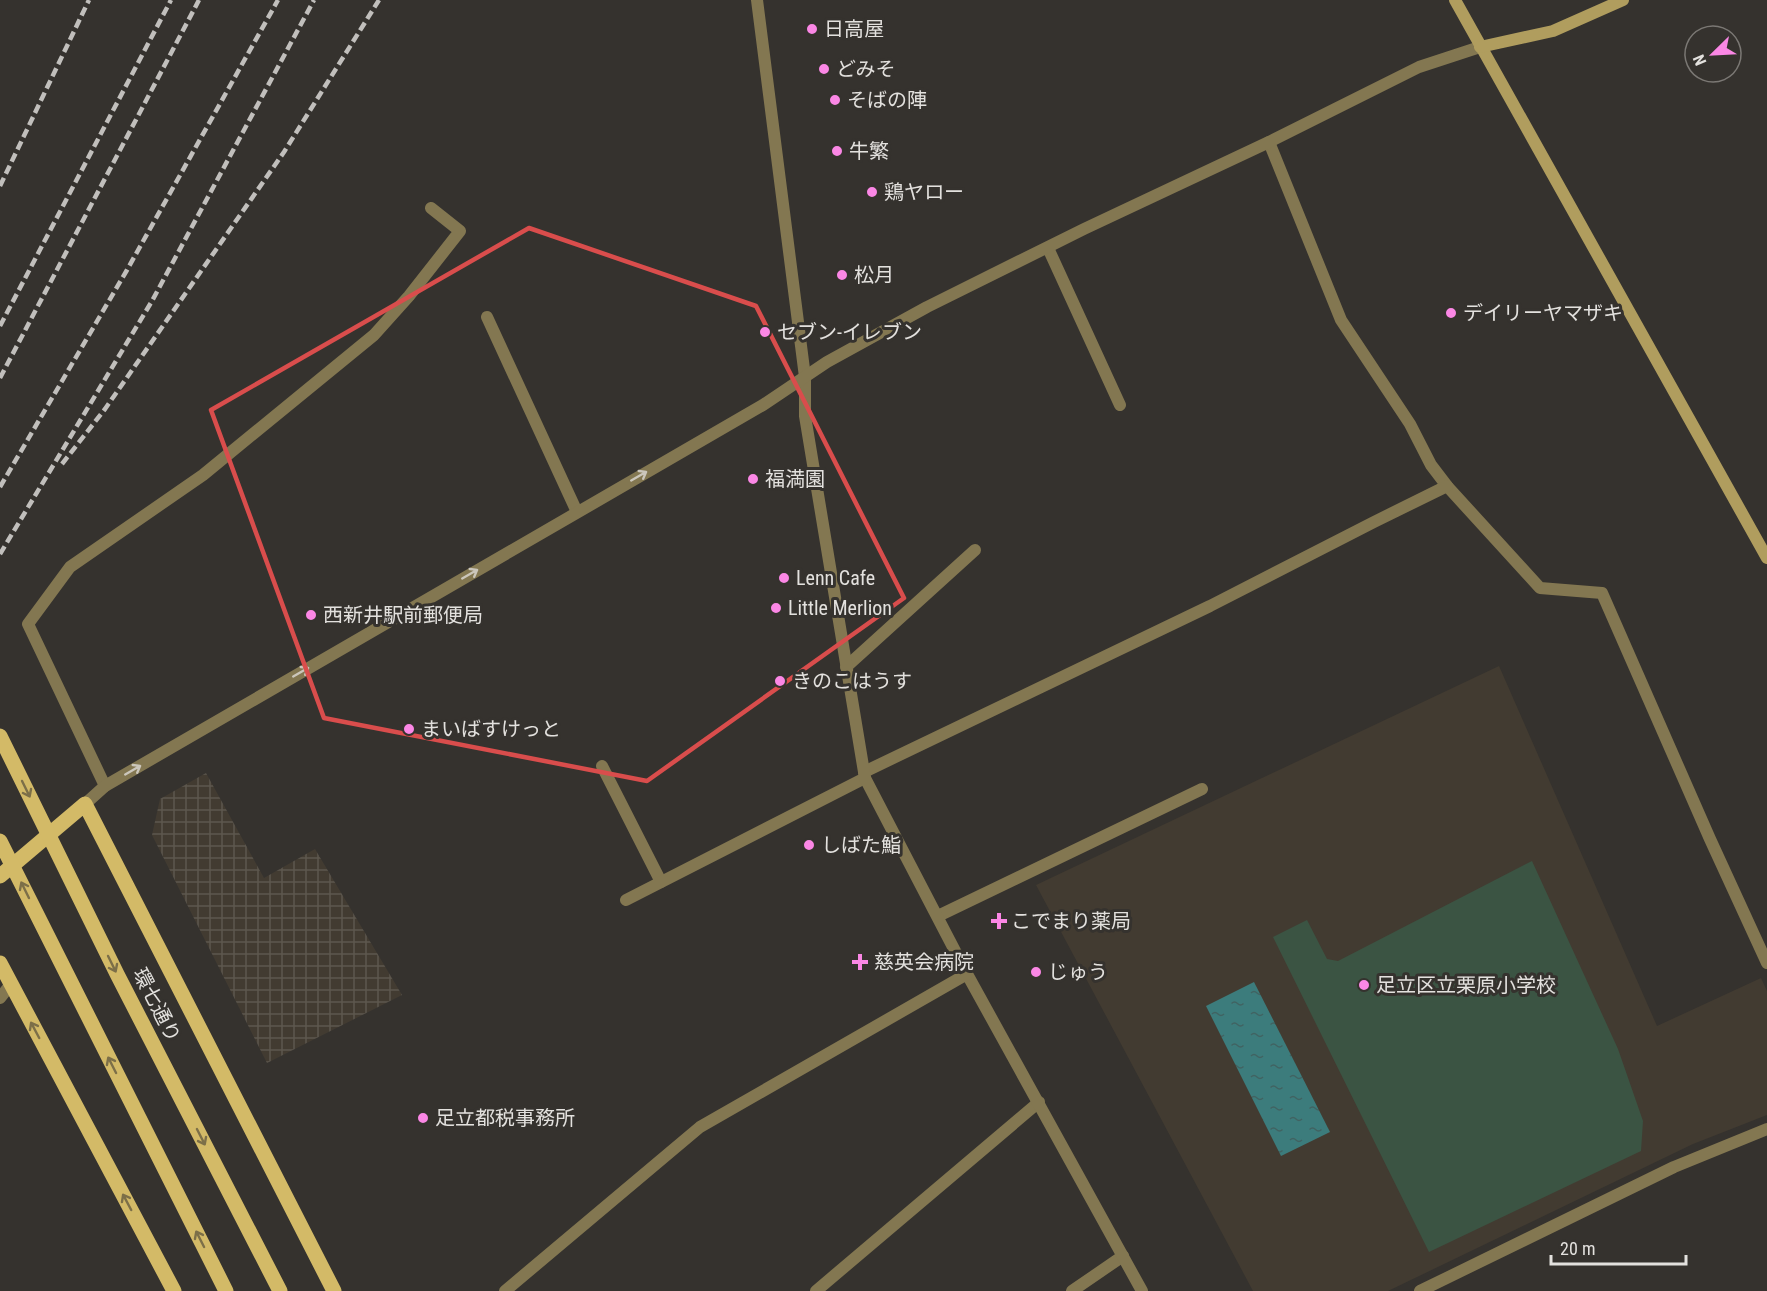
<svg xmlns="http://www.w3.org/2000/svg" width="1767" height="1291" viewBox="0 0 1767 1291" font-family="'Roboto Condensed','Noto Sans JP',sans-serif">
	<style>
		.built { fill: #423b31 }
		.industrial { fill: url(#industrial-grid) }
		.grass { fill: #3b5443 }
		.water { fill: url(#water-ripples) }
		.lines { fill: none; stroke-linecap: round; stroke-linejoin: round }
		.lane { stroke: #837751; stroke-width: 12 }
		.street { stroke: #837751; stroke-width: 12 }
		.secondary { stroke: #b09d5e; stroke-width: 12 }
		.primary { stroke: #d3ba67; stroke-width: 15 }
		.rail { stroke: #c1bfbc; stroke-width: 4.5; stroke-dasharray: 9 4.5; stroke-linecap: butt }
		.primary-bridge { stroke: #d3ba67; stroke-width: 15 }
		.oneway { stroke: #cbc6bb }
		.oneway2 { stroke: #7c6f48 }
		.marked { fill: none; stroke: #d94d4c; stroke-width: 4.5; stroke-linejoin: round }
		.poi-dot { fill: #fb87e5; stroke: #35322e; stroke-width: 2 }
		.labels { text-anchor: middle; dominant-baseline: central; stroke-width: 6; stroke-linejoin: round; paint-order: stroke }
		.poi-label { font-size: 20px; fill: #e3e1de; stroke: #35322e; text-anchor: start }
		.street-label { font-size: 20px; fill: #e3e1de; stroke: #35322e }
	</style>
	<defs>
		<pattern id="industrial-grid" width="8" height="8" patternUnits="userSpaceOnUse" patternTransform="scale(1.5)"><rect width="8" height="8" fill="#423b31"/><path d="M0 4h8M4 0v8" fill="none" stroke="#5d574e"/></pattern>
		<pattern id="water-ripples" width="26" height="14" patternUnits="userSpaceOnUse" patternTransform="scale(1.5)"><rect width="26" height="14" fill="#3c7c7c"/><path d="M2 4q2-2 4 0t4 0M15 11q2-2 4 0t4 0" fill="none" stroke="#406362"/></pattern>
	</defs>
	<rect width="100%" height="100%" fill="#35322e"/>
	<path class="built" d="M 1499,666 L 1657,1026 L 1761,978 L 1767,991 L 1767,1115 L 1693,1144 L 1388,1291 L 1253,1291 L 1036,885 Z"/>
	<path class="industrial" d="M 206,773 L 264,878 L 315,849 L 402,995 L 267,1063 L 152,835 L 160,799 Z"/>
	<path class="grass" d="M 1532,861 L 1618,1049 L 1643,1121 L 1641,1151 L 1429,1252 L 1273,937 L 1307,920 L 1327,959 L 1338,961 Z"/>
	<path class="water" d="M 1254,982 L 1330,1132 L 1281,1156 L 1206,1006 Z"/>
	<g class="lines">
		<g class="lane">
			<path d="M 757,0 L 805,377"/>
			<path d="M 1269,142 L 1341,320 L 1410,424 L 1431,465 L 1447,486 L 1540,588 L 1602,593 L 1710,839 L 1767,963"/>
			<path d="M 1048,248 L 1120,405"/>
			<path d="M 487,317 L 577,512"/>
			<path d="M 846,667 L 975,550"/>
			<path d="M 602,766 L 661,882"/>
			<path d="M 864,772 L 1210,606 L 1374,522 L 1447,486"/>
			<path d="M 105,786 L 28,624 L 70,567 L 203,475 L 374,335 L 409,296 L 460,231 L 431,208"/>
			<path d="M 626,900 L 865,778"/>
			<path d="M 938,916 L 1202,789"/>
			<path d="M 816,1291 L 1039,1102"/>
			<path d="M 1072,1291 L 1123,1256"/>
			<path d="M 1420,1291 L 1674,1167 L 1767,1129"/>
		</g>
		<g class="street">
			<path d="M 805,377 L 805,416 L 865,778 L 967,974 L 1142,1291"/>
			<path d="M 85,804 L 105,786 L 763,405 L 827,362 L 927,307 L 1084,229 L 1269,142 L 1419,67 L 1480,47"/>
			<path d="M 0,998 L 11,984"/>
			<path d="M 505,1291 L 700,1127 L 967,974"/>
		</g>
		<g class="secondary">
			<path d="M 1455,0 L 1767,558"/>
			<path d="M 1480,47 L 1553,31 L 1623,0"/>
		</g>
		<g class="primary">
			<path d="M 0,876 L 85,804 L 334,1291"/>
			<path d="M 0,963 L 174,1291"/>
		</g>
		<g class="rail">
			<path d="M 0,186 L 89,0"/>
			<path d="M 0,326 L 171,0"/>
			<path d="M 0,378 L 199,0"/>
			<path d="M 62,464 L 105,409 L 284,152 L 379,0"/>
			<path d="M 0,487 L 127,270 L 278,0"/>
			<path d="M 0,554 L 152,301 L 314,0"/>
		</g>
		<g class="primary-bridge">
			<path d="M 0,736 L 117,974 L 280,1291"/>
			<path d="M 0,841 L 226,1291"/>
		</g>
	</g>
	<defs><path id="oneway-shaft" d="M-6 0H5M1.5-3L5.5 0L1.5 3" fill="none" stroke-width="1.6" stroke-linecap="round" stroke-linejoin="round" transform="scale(1.5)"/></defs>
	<g class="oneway">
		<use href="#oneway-shaft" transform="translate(639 476) rotate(-30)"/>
		<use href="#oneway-shaft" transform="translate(470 574) rotate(-30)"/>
		<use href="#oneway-shaft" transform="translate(301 672) rotate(-30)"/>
		<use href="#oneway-shaft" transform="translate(133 770) rotate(-30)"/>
	</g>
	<g class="oneway2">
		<use href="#oneway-shaft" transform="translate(26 789) rotate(64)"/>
		<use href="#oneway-shaft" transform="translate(25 890) rotate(-116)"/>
		<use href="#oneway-shaft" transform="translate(112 964) rotate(64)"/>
		<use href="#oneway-shaft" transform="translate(35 1030) rotate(-118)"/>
		<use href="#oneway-shaft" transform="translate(112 1065) rotate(-117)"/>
		<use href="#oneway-shaft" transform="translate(201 1137) rotate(63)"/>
		<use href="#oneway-shaft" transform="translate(127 1202) rotate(-118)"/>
		<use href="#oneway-shaft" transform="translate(200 1239) rotate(-117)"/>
	</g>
	<path class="marked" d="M 529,228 L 756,306 L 904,598 L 647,781 L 324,718 L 211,410 Z"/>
	<g class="poi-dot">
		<circle cx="812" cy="29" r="6"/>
		<circle cx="824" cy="69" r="6"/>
		<circle cx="835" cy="100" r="6"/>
		<circle cx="837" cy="151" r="6"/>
		<circle cx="872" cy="192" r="6"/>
		<circle cx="842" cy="275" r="6"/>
		<circle cx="1451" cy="313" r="6"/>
		<circle cx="765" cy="332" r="6"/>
		<circle cx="753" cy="479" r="6"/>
		<circle cx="784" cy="578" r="6"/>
		<circle cx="776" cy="608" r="6"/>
		<circle cx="311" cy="615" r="6"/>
		<circle cx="780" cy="681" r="6"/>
		<circle cx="409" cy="729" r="6"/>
		<circle cx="809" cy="845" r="6"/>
		<path d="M996 912h6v6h6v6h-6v6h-6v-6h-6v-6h6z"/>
		<path d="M857 953h6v6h6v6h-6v6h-6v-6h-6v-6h6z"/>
		<circle cx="1036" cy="972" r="6"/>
		<circle cx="1364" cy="985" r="6"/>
		<circle cx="423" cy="1118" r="6"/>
	</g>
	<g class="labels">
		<g class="poi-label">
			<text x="824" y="29">日高屋</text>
			<text x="836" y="69">どみそ</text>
			<text x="847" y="100">そばの陣</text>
			<text x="849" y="151">牛繁</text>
			<text x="884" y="192">鶏ヤロー</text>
			<text x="854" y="275">松月</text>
			<text x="1463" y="313">デイリーヤマザキ</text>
			<text x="777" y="332">セブン-イレブン</text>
			<text x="765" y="479">福満園</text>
			<text x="796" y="578">Lenn Cafe</text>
			<text x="788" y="608">Little Merlion</text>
			<text x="323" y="615">西新井駅前郵便局</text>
			<text x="792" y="681">きのこはうす</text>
			<text x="421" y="729">まいばすけっと</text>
			<text x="821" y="845">しばた鮨</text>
			<text x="1011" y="921">こでまり薬局</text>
			<text x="874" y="962">慈英会病院</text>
			<text x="1048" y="972">じゅう</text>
			<text x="1376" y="985">足立区立栗原小学校</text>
			<text x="435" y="1118">足立都税事務所</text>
		</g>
		<g class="street-label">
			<text transform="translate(157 1005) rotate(63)">環七通り</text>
		</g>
	</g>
	<g transform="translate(1713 54) rotate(246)"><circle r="28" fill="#35322e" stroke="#7b7874" stroke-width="1.5"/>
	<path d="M0-4.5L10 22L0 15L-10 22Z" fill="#fb87e5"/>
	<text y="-9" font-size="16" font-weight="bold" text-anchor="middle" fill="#e3e1de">N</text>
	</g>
	<path d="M1551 1255v9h135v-9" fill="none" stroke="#e3e1de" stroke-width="3"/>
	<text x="1560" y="1255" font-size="18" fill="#e3e1de" stroke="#35322e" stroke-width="4.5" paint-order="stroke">20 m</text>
</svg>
